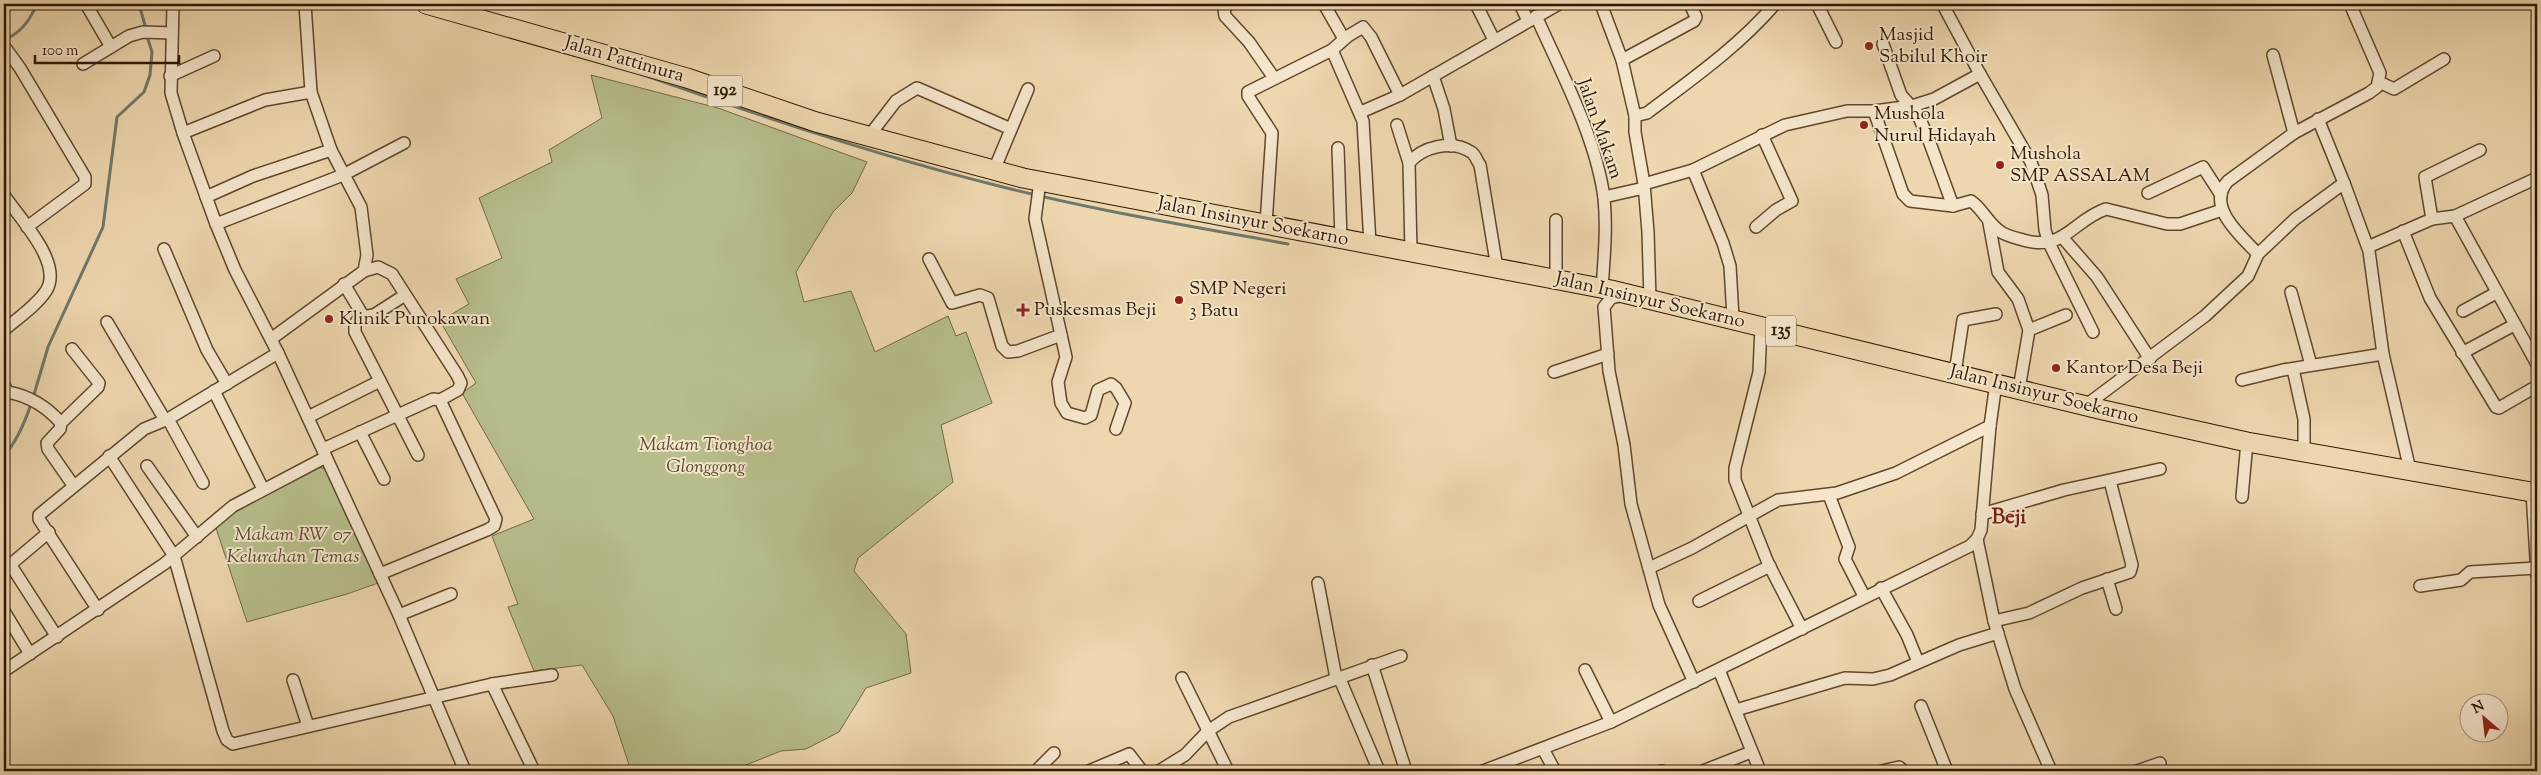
<svg xmlns="http://www.w3.org/2000/svg" width="2541" height="775" viewBox="0 0 2541 775" font-family="'Sorts Mill Goudy',serif">
	<style>
		.green { fill: #b7be8c; stroke: #726a47 }
		.lines { fill: none; stroke-linecap: round; stroke-linejoin: round }
		.stream { stroke: #6f786b; stroke-width: 3 }
		.minor-casing { stroke: #5e472d; stroke-width: 14 }
		.primary-casing { stroke: #2e1702; stroke-width: 21 }
		.minor { stroke: #f4e5cb; stroke-width: 11 }
		.primary { stroke: #eed7af; stroke-width: 19 }
		.poi-dot { fill: #8f2418; stroke: #f4e5cb; stroke-width: 2 }
		.labels { text-anchor: middle; dominant-baseline: central; stroke-width: 4; stroke-linejoin: round; paint-order: stroke }
		.shield { fill: #f4e5cb; stroke: #69553e; stroke-width: 1 }
		.shield-label { font-size: 18px; font-weight: bold; fill: #2e1702 }
		.poi-label { font-size: 19px; fill: #2e1702; stroke: #f4e5cb; text-anchor: start }
		.street-label { font-size: 19px; fill: #2e1702; stroke: #f4e5cb }
		.park-label { font-size: 19px; font-style: italic; fill: #57492b; stroke: #f4e5cb }
		.quarter-label { font-size: 21px; font-weight: bold; fill: #7a1f14; stroke: #f4e5cb }
	</style>
	<rect width="100%" height="100%" fill="#eed7af"/>
	<filter id="stains"><feTurbulence type="fractalNoise" baseFrequency=".004" numOctaves="4"/><feColorMatrix values="0 0 0 0 .2 0 0 0 0 .09 0 0 0 0 .02 0 0 0 .5 -.17"/></filter>
	<radialGradient id="worn" r=".72"><stop offset=".6" stop-color="#630" stop-opacity="0"/><stop offset="1" stop-color="#630" stop-opacity=".3"/></radialGradient>
	<g class="green">
		<path d="M 591,75 L 718,108 L 867,162 L 852,193 L 833,212 L 796,272 L 804,302 L 851,291 L 875,352 L 948,316 L 956,336 L 966,332 L 992,403 L 941,425 L 953,482 L 858,558 L 854,571 L 906,634 L 911,673 L 866,688 L 839,732 L 806,749 L 781,751 L 731,771 L 631,771 L 613,716 L 582,665 L 534,671 L 508,607 L 518,604 L 492,536 L 534,519 L 462,393 L 476,383 L 440,321 L 469,304 L 456,279 L 502,258 L 479,198 L 552,162 L 549,150 L 602,118 Z"/>
		<path d="M 319,467 L 325,469 L 378,583 L 347,594 L 247,622 L 215,525 L 221,519 Z"/>
	</g>
	<g class="lines">
		<g class="stream">
			<path d="M 139,4 L 146,29"/>
			<path d="M 4,40 C 21,33 30,20 37,4"/>
			<path d="M 641,74 C 758,115 875,155 995,185 C 1091,210 1190,226 1288,244"/>
			<path d="M 33,398 L 48,347 L 103,227 L 117,117 L 144,92 L 150,75 L 152,52 L 147,36"/>
			<path d="M 4,456 C 17,441 25,422 31,404"/>
		</g>
		<g class="minor-casing">
			<g id="minor">
				<path d="M 86,4 L 111,47"/>
				<path d="M 173,4 L 171,93 L 183,133 L 216,224 L 235,270 L 278,353 L 399,615 L 465,771"/>
				<path d="M 1229,4 L 1224,9 L 1225,16 L 1249,42 L 1274,78"/>
				<path d="M 1324,4 L 1344,39"/>
				<path d="M 1476,4 L 1494,40"/>
				<path d="M 1520,4 L 1528,21"/>
				<path d="M 1601,4 L 1622,60 L 1635,116 L 1635,132 L 1644,184 L 1648,232 L 1650,300"/>
				<path d="M 1817,4 L 1836,42"/>
				<path d="M 1943,5 L 1980,74 L 2031,162 L 2042,195 L 2045,230 L 2049,243 L 2093,332"/>
				<path d="M 1536,16 C 1561,72 1596,137 1604,198 C 1607,228 1604,259 1602,289"/>
				<path d="M 1883,44 L 1901,95 L 1917,113 L 1927,135 L 1953,206"/>
				<path d="M 4,46 L 20,68 L 85,177 L 85,184 L 27,227"/>
				<path d="M 1332,50 L 1363,121 L 1370,244"/>
				<path d="M 2273,55 L 2294,133"/>
				<path d="M 1622,60 L 1694,21 L 1696,17 L 1690,4"/>
				<path d="M 83,64 L 129,36 L 143,32 L 172,33"/>
				<path d="M 170,76 L 214,56"/>
				<path d="M 1433,76 L 1444,109 L 1451,146"/>
				<path d="M 2379,82 L 2394,89 L 2444,59"/>
				<path d="M 1874,111 L 1903,194 L 1910,201 L 1953,206 L 1971,201 C 1983,209 1988,224 2001,232 C 2007,236 2016,238 2023,240 C 2064,252 2073,220 2106,209 L 2167,224 L 2180,224 L 2222,210"/>
				<path d="M 1361,112 L 1400,95 L 1559,4"/>
				<path d="M 1635,116 L 1647,113 C 1692,79 1738,47 1775,4"/>
				<path d="M 1397,125 L 1409,163"/>
				<path d="M 183,133 L 265,100 L 311,92"/>
				<path d="M 869,136 L 896,101 L 917,88 L 1011,129"/>
				<path d="M 1338,148 L 1341,239"/>
				<path d="M 994,170 L 1028,89"/>
				<path d="M 1693,170 L 1723,243 L 1730,266 L 1733,318"/>
				<path d="M 1040,181 L 1035,219 L 1066,357 L 1058,382 L 1061,403 L 1067,413 L 1085,418 L 1091,415 L 1098,390 L 1111,384 L 1116,388 L 1125,403 L 1116,429"/>
				<path d="M 2344,183 L 2369,251 L 2383,354 L 2410,470"/>
				<path d="M 1644,184 L 1693,170 L 1785,125 L 1847,111 L 1874,111 L 1912,106 L 1934,99 L 1980,74"/>
				<path d="M 2148,193 L 2203,167 L 2221,195"/>
				<path d="M 4,195 C 19,218 64,263 46,291 C 36,306 18,318 4,330"/>
				<path d="M 206,197 L 253,176 L 331,150"/>
				<path d="M 1604,197 L 1644,188"/>
				<path d="M 2455,216 L 2537,364"/>
				<path d="M 2432,219 L 2425,177 L 2480,150"/>
				<path d="M 1989,223 L 1998,272 L 2018,299 L 2029,330 L 2019,389"/>
				<path d="M 216,224 L 343,175 L 404,143"/>
				<path d="M 1266,224 L 1272,133 L 1248,96 L 1248,92 L 1332,50 L 1348,36 L 1363,27 L 1371,37 L 1400,95"/>
				<path d="M 1756,227 L 1776,210 L 1792,201 L 1762,135"/>
				<path d="M 2403,231 L 2430,298 L 2496,407 L 2499,408 L 2537,386"/>
				<path d="M 2062,237 L 2097,277 L 2150,359"/>
				<path d="M 2368,247 L 2432,219 L 2455,216 L 2537,178"/>
				<path d="M 164,249 L 207,350 L 227,384"/>
				<path d="M 1411,252 L 1409,163 C 1422,147 1452,139 1471,152 C 1475,154 1477,161 1480,165 L 1497,268"/>
				<path d="M 2258,254 C 2241,236 2205,206 2228,181 L 2294,133 L 2369,93 L 2377,87 L 2380,73 L 2350,4"/>
				<path d="M 929,259 L 952,303 L 980,295 L 988,298 L 1002,346 L 1008,352 L 1018,351 L 1061,335"/>
				<path d="M 364,271 L 378,267 L 392,274 L 457,375 L 461,383 L 458,390 L 440,400"/>
				<path d="M 1556,280 L 1556,220"/>
				<path d="M 344,284 L 362,314 L 355,324 L 355,332 L 418,455"/>
				<path d="M 2291,292 L 2311,365"/>
				<path d="M 1624,295 L 1611,298 L 1604,307 L 1609,371 L 1624,445 L 1631,504 L 1659,605 L 1694,682"/>
				<path d="M 2463,311 L 2496,293"/>
				<path d="M 361,317 L 374,315 L 405,295"/>
				<path d="M 107,322 L 165,420"/>
				<path d="M 1761,326 L 1759,372 L 1735,468 L 1735,480 L 1768,563 L 1802,629"/>
				<path d="M 2029,330 L 2066,315"/>
				<path d="M 271,339 L 364,271 L 367,255 L 361,207 L 331,150 L 311,92 L 305,4"/>
				<path d="M 72,349 L 99,383 L 98,387 L 61,423 L 60,429 L 47,443 L 48,449 L 73,485"/>
				<path d="M 2462,353 L 2514,325"/>
				<path d="M 2293,369 L 2304,419 L 2304,452"/>
				<path d="M 1554,372 L 1608,354"/>
				<path d="M 1955,373 L 1963,320 L 1996,314"/>
				<path d="M 2242,380 L 2283,370 L 2383,354"/>
				<path d="M 4,386 L 8,392 C 29,396 47,407 61,423"/>
				<path d="M 214,391 L 263,489"/>
				<path d="M 2085,406 L 2205,316 L 2248,276 L 2258,254 L 2295,219 L 2344,183 L 2318,119"/>
				<path d="M 308,417 L 380,381"/>
				<path d="M 168,419 L 203,483"/>
				<path d="M 360,432 L 384,479"/>
				<path d="M 323,449 L 433,399 L 440,400 L 496,519 L 494,526 L 487,530 L 380,574"/>
				<path d="M 109,456 L 174,556 L 223,731 L 227,740 L 233,744 L 492,684 L 552,675"/>
				<path d="M 147,466 L 197,537"/>
				<path d="M 2532,492 L 2537,575"/>
				<path d="M 1829,495 L 1849,547 L 1845,559 L 1864,596"/>
				<path d="M 2242,497 L 2247,442"/>
				<path d="M 1982,514 L 2064,490 L 2160,469"/>
				<path d="M 1977,539 L 1994,621 L 2015,689 L 2051,771"/>
				<path d="M 10,564 L 57,637"/>
				<path d="M 1649,568 L 1692,548 L 1778,500 L 1837,493 L 1896,473 L 1990,426"/>
				<path d="M 4,570 L 49,532"/>
				<path d="M 2107,579 L 2116,609"/>
				<path d="M 1318,583 L 1336,678"/>
				<path d="M 2420,586 L 2461,580 L 2470,572 L 2536,568"/>
				<path d="M 1881,588 L 1907,635 L 1918,662"/>
				<path d="M 1699,601 L 1770,566"/>
				<path d="M 98,610 L 39,519 L 39,515 L 144,429 L 168,419 L 278,353"/>
				<path d="M 4,611 L 30,654"/>
				<path d="M 399,615 L 451,594"/>
				<path d="M 1994,621 L 2029,613 L 2082,588 L 2130,572 L 2132,565 L 2110,481"/>
				<path d="M 1372,665 L 1404,765"/>
				<path d="M 1585,670 L 1611,722"/>
				<path d="M 1719,670 L 1760,771"/>
				<path d="M 4,671 L 164,564 L 233,506 L 326,457"/>
				<path d="M 1339,677 L 1379,771"/>
				<path d="M 1182,678 L 1228,771"/>
				<path d="M 293,680 L 308,726"/>
				<path d="M 492,684 L 534,771"/>
				<path d="M 1921,706 L 1947,771"/>
				<path d="M 1736,710 L 1845,678 L 1873,679 L 1890,675 L 1959,645 L 1998,633"/>
				<path d="M 1543,749 L 1555,771"/>
				<path d="M 1036,771 L 1054,753"/>
				<path d="M 1089,771 L 1129,754 L 1142,771"/>
				<path d="M 1159,771 L 1185,755 L 1208,731 L 1229,717 L 1401,656"/>
				<path d="M 1483,771 L 1611,722 L 1970,546 L 1977,539 L 1981,530 L 1990,426 L 1996,383"/>
				<path d="M 1661,771 L 1662,771"/>
				<path d="M 1703,771 L 1751,752"/>
				<path d="M 1882,771 L 1899,767 L 1904,771"/>
				<path d="M 2137,771 L 2160,763"/>
			</g>
		</g>
		<g class="primary-casing">
			<path id="primary" d="M 426,4 L 687,78 L 816,122 L 1023,178 L 1611,290 L 2103,410 L 2247,442 L 2537,493"/>
		</g>
		<use href="#minor" class="minor"/>
		<use href="#primary" class="primary"/>
	</g>
	<g class="poi-dot">
		<circle cx="1869" cy="46" r="5"/>
		<circle cx="1864" cy="125" r="5"/>
		<circle cx="2000" cy="165" r="5"/>
		<circle cx="1179" cy="300" r="5"/>
		<path d="M1020.5 302.5h5v5h5v5h-5v5h-5v-5h-5v-5h5z"/>
		<circle cx="329" cy="319" r="5"/>
		<circle cx="2056" cy="368" r="5"/>
	</g>
	<g class="labels">
		<g class="shield">
			<rect x="707.5" y="75.5" width="35" height="31" rx="4"/>
			<rect x="1766" y="315.5" width="30" height="31" rx="4"/>
		</g>
		<g class="shield-label">
			<text x="725" y="91">192</text>
			<text x="1781" y="331">135</text>
		</g>
		<g class="poi-label">
			<text x="1879" y="35">Masjid<tspan x="1879" dy="22">Sabilul Khoir</tspan></text>
			<text x="1874" y="114">Mushola<tspan x="1874" dy="22">Nurul Hidayah</tspan></text>
			<text x="2010" y="154">Mushola<tspan x="2010" dy="22">SMP ASSALAM</tspan></text>
			<text x="1189" y="289">SMP Negeri<tspan x="1189" dy="22">3 Batu</tspan></text>
			<text x="1034" y="310">Puskesmas Beji</text>
			<text x="339" y="319">Klinik Punokawan</text>
			<text x="2066" y="368">Kantor Desa Beji</text>
		</g>
		<g class="street-label">
			<text transform="translate(624 60) rotate(16)">Jalan Pattimura</text>
			<text transform="translate(1599 129) rotate(71)">Jalan Makam</text>
			<text transform="translate(1253 222) rotate(11)">Jalan Insinyur Soekarno</text>
			<text transform="translate(1650 301) rotate(13)">Jalan Insinyur Soekarno</text>
			<text transform="translate(2044 395) rotate(14)">Jalan Insinyur Soekarno</text>
		</g>
		<g class="park-label">
			<text x="706" y="445">Makam Tionghoa<tspan x="706" dy="22">Glonggong</tspan></text>
			<text x="293" y="535">Makam RW 07<tspan x="293" dy="22">Kelurahan Temas</tspan></text>
		</g>
		<g class="quarter-label">
			<text x="2009" y="518">Beji</text>
		</g>
	</g>
	<rect width="2541" height="775" fill="none" stroke="#eed7af" stroke-width="20"/>
	<rect x="5" y="5" width="2531" height="765" fill="none" stroke="#2e1702" stroke-width="2.5"/>
	<rect x="10" y="10" width="2521" height="755" fill="none" stroke="#2e1702"/>
	<g transform="translate(2484 718) rotate(332)"><circle r="24" fill="#f4e5cb" stroke="#a5937b"/>
	<path d="M0-4L9 19L0 12L-9 19Z" fill="#8f2418"/>
	<text y="-8" font-size="14" font-weight="bold" text-anchor="middle" fill="#2e1702">N</text>
	</g>
	<path d="M35 55v8h144v-8" fill="none" stroke="#2e1702" stroke-width="2.5"/>
	<text x="42" y="55" font-size="15" fill="#2e1702" stroke="#f4e5cb" stroke-width="4" paint-order="stroke">100 m</text>
	<rect width="100%" height="100%" filter="url(#stains)"/>
	<rect width="100%" height="100%" fill="url(#worn)"/>
</svg>
